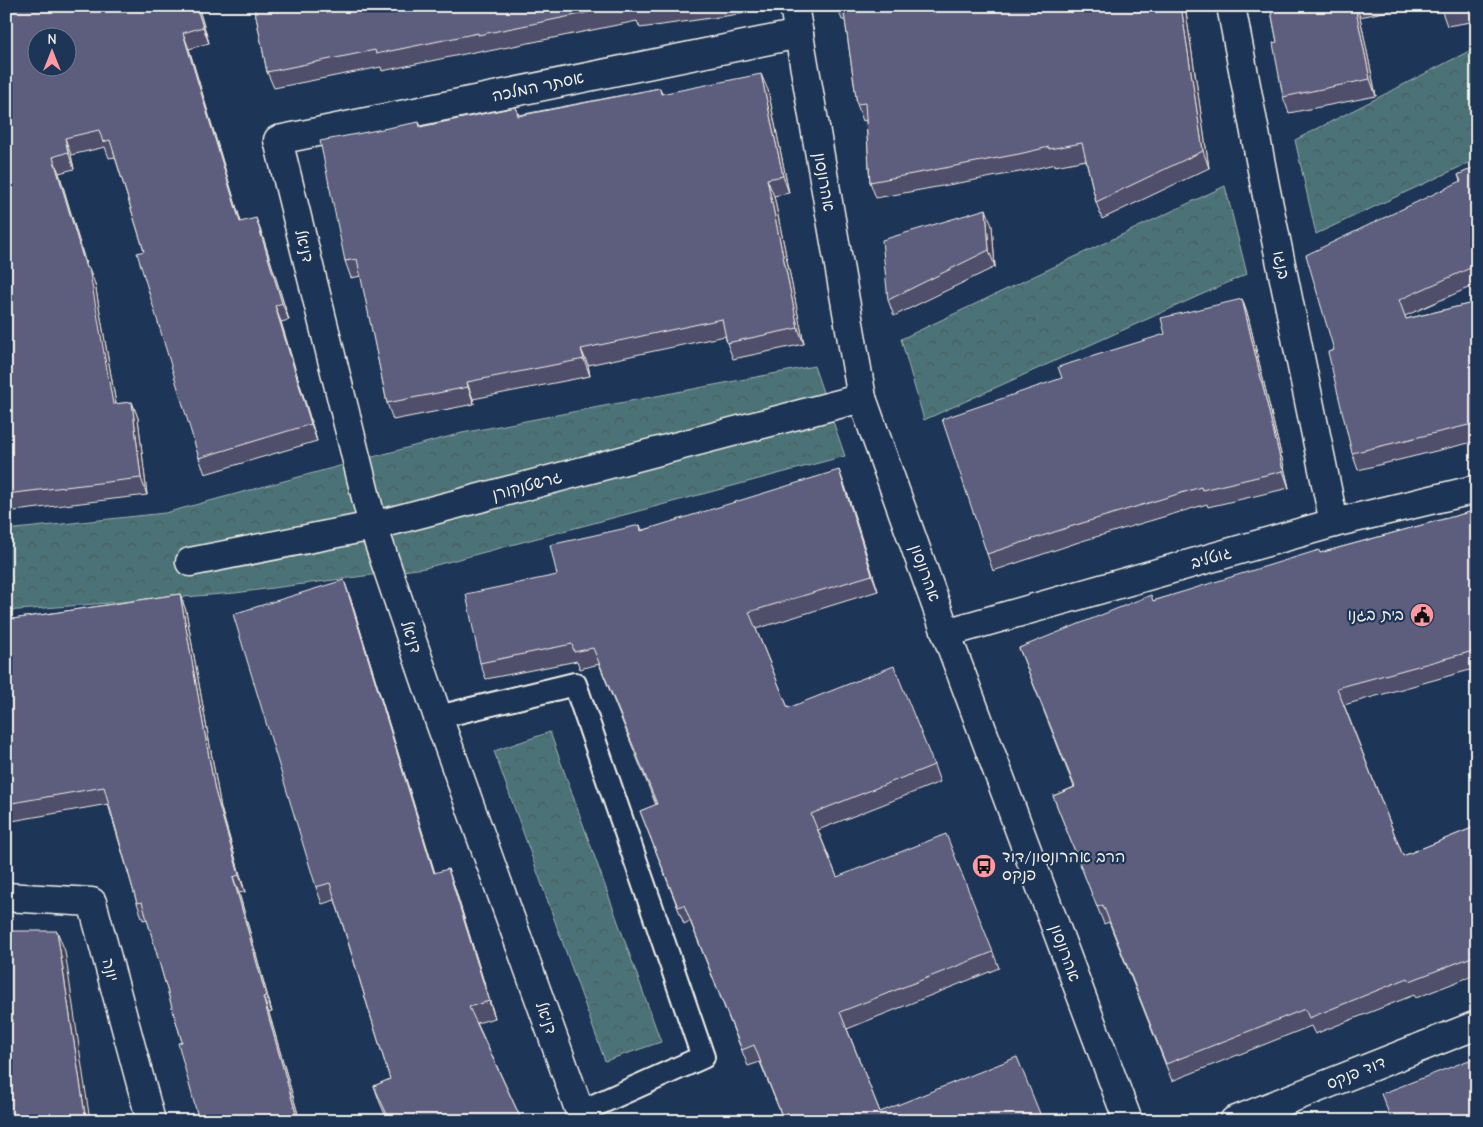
<svg xmlns="http://www.w3.org/2000/svg" width="1483" height="1127" viewBox="0 0 1483 1127" font-family="'Comic Neue','Playpen Sans Hebrew',sans-serif">
	<style>
		.park { fill: url(#park-crowns); stroke: #a0b2b0 }
		.lines { fill: none; stroke-linecap: round; stroke-linejoin: round }
		.service-casing { stroke: #f4f1e8; stroke-width: 26 }
		.minor-casing { stroke: #f4f1e8; stroke-width: 31 }
		.service { stroke: #1d3557; stroke-width: 22 }
		.minor { stroke: #1d3557; stroke-width: 28 }
		.wall { fill: #50506c; stroke: #f4f1e8 }
		.shaded-wall { fill: #414158; stroke: #f4f1e8 }
		.building { fill: #5d5d7e; stroke: #f4f1e8; fill-rule: evenodd }
		.labels { text-anchor: middle; dominant-baseline: central; stroke-width: 4.5; stroke-linejoin: round; paint-order: stroke }
		.street-label { font-size: 16px; fill: #f4f1e8; stroke: #1d3557 }
		.poi-label { font-size: 16px; fill: #f4f1e8; stroke: #1d3557; text-anchor: end }
	</style>
	<defs>
		<pattern id="park-crowns" width="20" height="18" patternUnits="userSpaceOnUse" patternTransform="scale(1.25)"><rect width="20" height="18" fill="#4b7377"/><path d="M2 6a3 3 0 1 1 6 0M12 15a3 3 0 1 1 6 0" fill="none" stroke="#4a5b5c"/></pattern>
	</defs>
	<rect width="100%" height="100%" fill="#1d3557"/>
	<filter id="ink" filterUnits="userSpaceOnUse"><feTurbulence type="fractalNoise" baseFrequency=".02" numOctaves="2"/><feDisplacementMap in="SourceGraphic" scale="10" xChannelSelector="R" yChannelSelector="G"/><feConvolveMatrix kernelMatrix="1 2 1 2 8 2 1 2 1" color-interpolation-filters="sRGB"/></filter>
	<g filter="url(#ink)">
		<g class="park">
			<path d="M 1477,47 L 1477,159 L 1316,234 L 1295,140 Z"/>
			<path d="M 1225,186 L 1247,274 L 924,420 L 901,339 Z"/>
			<path d="M 814,366 L 845,456 L 425,568 L 235,593 L 6,611 L 6,530 L 165,513 L 462,433 Z"/>
			<path d="M 550,732 L 661,1042 L 605,1061 L 494,751 Z"/>
		</g>
		<g class="lines">
			<g class="service-casing">
				<path id="service" d="M 438,717 L 575,684 L 703,1057 L 580,1112"/>
			</g>
			<g class="minor-casing">
				<g id="minor">
					<path d="M 794,6 L 862,398 L 946,633 L 1128,1121"/>
					<path d="M 1231,6 L 1266,191 L 1334,523"/>
					<path d="M 190,562 L 373,526 L 862,398"/>
					<path d="M 946,633 L 1334,523 L 1477,489"/>
					<path d="M 6,897 L 92,902 L 151,1121"/>
					<path d="M 585,1121 L 580,1112 L 438,717 L 373,526 L 278,140 L 799,34"/>
					<path d="M 1234,1121 L 1477,1025"/>
				</g>
			</g>
			<use href="#service" class="service"/>
			<use href="#minor" class="minor"/>
		</g>
		<g class="wall">
			<path d="M 6,6 L 198,6 L 209,43 L 189,49 L 241,222 L 262,234 L 289,320 L 281,322 L 317,441 L 205,474 L 199,458 L 144,251 L 115,157 L 109,158 L 105,147 L 71,155 L 74,169 L 59,173 L 87,268 L 95,284 L 116,404 L 132,402 L 138,418 L 147,495 L 6,512 Z"/>
			<path d="M 254,6 L 746,6 L 747,13 L 640,28 L 637,21 L 484,52 L 484,50 L 382,71 L 381,67 L 274,88 L 267,72 Z"/>
			<path d="M 837,6 L 1185,6 L 1209,168 L 1102,219 L 1096,202 L 1086,160 L 1055,166 L 1055,164 L 1025,171 L 876,198 L 870,182 L 866,120 L 863,121 L 857,104 L 845,20 L 842,20 Z"/>
			<path d="M 1270,6 L 1412,6 L 1360,17 L 1376,96 L 1289,113 L 1283,97 L 1277,42 Z"/>
			<path d="M 1440,6 L 1477,6 L 1477,21 L 1447,26 Z"/>
			<path d="M 660,88 L 662,94 L 768,90 L 789,193 L 774,196 L 804,344 L 733,359 L 727,343 L 725,336 L 588,365 L 590,376 L 473,399 L 474,404 L 393,420 L 387,403 L 361,276 L 351,278 L 345,261 L 419,122 L 421,126 L 516,107 L 519,115 Z"/>
			<path d="M 1477,166 L 1477,284 L 1405,316 L 1406,319 L 1477,302 L 1477,441 L 1358,470 L 1352,453 L 1334,350 L 1460,181 L 1458,175 Z"/>
			<path d="M 992,226 L 995,267 L 894,316 L 888,300 Z"/>
			<path d="M 1242,299 L 1248,316 L 1289,488 L 1208,507 L 1207,504 L 1082,541 L 993,571 L 987,554 L 1062,378 L 1165,334 Z"/>
			<path d="M 845,486 L 878,591 L 756,629 L 788,708 L 934,765 L 940,782 L 818,830 L 837,877 L 993,952 L 999,968 L 847,1029 L 880,1112 L 1043,1121 L 784,1121 L 760,1062 L 748,1066 L 690,921 L 684,924 L 640,811 L 656,805 L 599,664 L 580,669 L 577,661 L 486,679 L 480,663 L 557,575 L 640,525 L 642,530 Z"/>
			<path d="M 1477,510 L 1477,668 L 1344,705 L 1403,856 L 1477,826 L 1477,974 L 1416,998 L 1414,995 L 1315,1034 L 1311,1026 L 1172,1081 L 1109,922 L 1104,924 L 1053,796 L 1074,787 L 1019,648 L 1153,601 L 1320,553 Z"/>
			<path d="M 180,594 L 186,611 L 221,808 L 245,892 L 239,893 L 272,1012 L 269,1013 L 300,1121 L 307,1121 L 199,1121 L 182,1042 L 147,919 L 143,920 L 137,903 L 108,804 L 12,821 L 6,805 L 6,620 Z"/>
			<path d="M 350,597 L 435,873 L 454,885 L 495,1018 L 477,1023 L 522,1121 L 388,1121 L 380,1103 L 374,1086 L 390,1079 L 335,900 L 322,904 L 316,887 Z"/>
		</g>
		<g class="shaded-wall">
			<path d="M 196,6 L 198,6 L 209,43 L 203,27 Z"/>
			<path d="M 1181,6 L 1185,6 L 1209,168 L 1203,151 Z"/>
			<path d="M 1355,6 L 1356,6 L 1360,17 L 1376,96 L 1370,79 Z"/>
			<path d="M 183,33 L 189,49 L 246,239 L 240,222 Z"/>
			<path d="M 761,74 L 768,90 L 789,193 L 783,176 Z"/>
			<path d="M 65,138 L 71,155 L 74,169 L 68,152 Z"/>
			<path d="M 53,157 L 59,173 L 91,281 L 89,268 L 95,284 L 119,421 L 113,404 L 86,268 Z"/>
			<path d="M 767,179 L 774,196 L 804,344 L 798,328 Z"/>
			<path d="M 986,209 L 992,226 L 995,267 L 989,250 Z"/>
			<path d="M 256,218 L 262,234 L 289,320 L 282,303 Z"/>
			<path d="M 1242,299 L 1248,316 L 1289,488 L 1283,471 Z"/>
			<path d="M 275,306 L 281,322 L 317,441 L 311,424 Z"/>
			<path d="M 581,349 L 588,365 L 590,376 L 584,359 Z"/>
			<path d="M 467,382 L 473,399 L 474,404 L 468,387 Z"/>
			<path d="M 132,402 L 138,418 L 147,495 L 141,478 Z"/>
			<path d="M 839,470 L 845,486 L 878,591 L 872,575 Z"/>
			<path d="M 344,580 L 350,597 L 440,890 L 434,873 Z"/>
			<path d="M 180,594 L 186,611 L 221,808 L 245,892 L 239,875 L 215,791 Z"/>
			<path d="M 448,869 L 454,885 L 495,1018 L 489,1001 Z"/>
			<path d="M 233,877 L 239,893 L 272,1012 L 266,996 Z"/>
			<path d="M 57,931 L 65,951 L 90,1121 L 86,1121 Z"/>
			<path d="M 263,997 L 269,1013 L 300,1121 L 298,1121 Z"/>
		</g>
		<g class="building">
			<path d="M 6,6 L 196,6 L 203,27 L 183,33 L 240,222 L 256,218 L 282,303 L 275,306 L 311,424 L 199,458 L 137,253 L 144,251 L 110,140 L 103,142 L 99,130 L 65,138 L 68,152 L 53,157 L 86,268 L 89,268 L 113,404 L 132,402 L 141,478 L 6,494 ZM 38,38 L 68,38 L 68,68 L 38,68 Z"/>
			<path d="M 254,6 L 620,6 L 478,35 L 478,33 L 376,54 L 375,50 L 267,72 Z"/>
			<path d="M 633,6 L 673,6 L 634,12 Z"/>
			<path d="M 843,6 L 1181,6 L 1203,151 L 1096,202 L 1082,143 L 1049,149 L 1049,147 L 1019,154 L 870,182 L 865,103 L 857,104 Z"/>
			<path d="M 1270,6 L 1355,6 L 1370,79 L 1283,97 L 1273,43 L 1277,42 Z"/>
			<path d="M 1440,6 L 1462,6 L 1441,10 Z"/>
			<path d="M 761,74 L 783,176 L 767,179 L 798,328 L 727,343 L 722,319 L 581,349 L 584,359 L 467,382 L 468,387 L 387,403 L 357,259 L 345,261 L 320,141 L 419,122 L 420,127 L 516,107 L 518,116 L 660,88 L 661,94 Z"/>
			<path d="M 1477,166 L 1477,265 L 1399,300 L 1406,319 L 1477,302 L 1477,423 L 1352,453 L 1328,352 L 1334,350 L 1306,255 L 1461,181 L 1458,175 Z"/>
			<path d="M 986,209 L 989,250 L 888,300 L 882,240 Z"/>
			<path d="M 1242,299 L 1283,471 L 1202,490 L 1201,487 L 1076,525 L 987,554 L 942,419 L 1062,378 L 1058,367 L 1165,334 L 1161,318 Z"/>
			<path d="M 839,470 L 872,575 L 749,612 L 788,708 L 894,666 L 934,765 L 811,814 L 837,877 L 946,834 L 993,952 L 840,1012 L 880,1112 L 1017,1057 L 1043,1121 L 784,1121 L 754,1045 L 742,1050 L 684,905 L 678,907 L 640,811 L 657,804 L 593,648 L 574,652 L 572,644 L 480,663 L 466,594 L 557,575 L 550,545 L 640,525 L 641,531 Z"/>
			<path d="M 1477,510 L 1477,650 L 1337,688 L 1403,856 L 1477,826 L 1477,955 L 1410,981 L 1408,978 L 1309,1018 L 1305,1009 L 1166,1064 L 1103,905 L 1097,907 L 1053,796 L 1075,787 L 1019,648 L 1151,595 L 1153,601 L 1319,550 L 1320,553 Z"/>
			<path d="M 344,580 L 434,873 L 448,869 L 489,1001 L 469,1007 L 522,1121 L 390,1121 L 374,1086 L 390,1079 L 330,883 L 316,887 L 233,614 Z"/>
			<path d="M 180,594 L 215,791 L 239,875 L 233,877 L 266,996 L 263,997 L 298,1121 L 199,1121 L 178,1043 L 182,1042 L 142,902 L 137,903 L 104,787 L 6,804 L 6,620 Z"/>
			<path d="M 6,931 L 57,931 L 86,1121 L 6,1121 Z"/>
			<path d="M 1477,1057 L 1477,1121 L 1392,1121 L 1381,1094 Z"/>
			<path d="M 306,1119 L 307,1121 L 299,1121 Z"/>
		</g>
	</g>
	<defs>
		<g id="civic-disc" transform="scale(1.25)"><circle r="9.5" fill="#ff9aa2" stroke="#1d3557"/><path d="M-.6-6.5H3V-4.5H.6V-3L4-1V1h2V6H-6V1h2V-1L-.6-3ZM-1.2 2.5V6h2.4V2.5Z" fill="#111"/></g>
		<g id="bus-disc" transform="scale(1.25)"><circle r="9.5" fill="#ff9aa2" stroke="#1d3557"/><path d="M-5-6H5V4H4V6H2V4H-2V6H-4V4H-5ZM-3.5-4V0h7V-4ZM-3.5 1.2v1.5H-2V1.2ZM2 1.2v1.5H3.5V1.2Z" fill="#111"/></g>
	</defs>
	<g fill-rule="evenodd">
		<use href="#civic-disc" x="1422" y="615"/>
		<use href="#bus-disc" x="984" y="866"/>
	</g>
	<g class="labels">
		<g class="street-label">
			<text transform="translate(538 87) rotate(-12)">אסתר המלכה</text>
			<text transform="translate(824 182) rotate(80)">אהרונסון</text>
			<text transform="translate(304 246) rotate(76)">דניאל</text>
			<text transform="translate(1281 265) rotate(78)">בנגו</text>
			<text transform="translate(527 486) rotate(-15)">גרשטנקורן</text>
			<text transform="translate(1211 558) rotate(-16)">גוטליב</text>
			<text transform="translate(925 573) rotate(70)">אהרונסון</text>
			<text transform="translate(411 637) rotate(71)">דניאל</text>
			<text transform="translate(1065 953) rotate(70)">אהרונסון</text>
			<text transform="translate(110 970) rotate(75)">יונה</text>
			<text transform="translate(546 1018) rotate(70)">דניאל</text>
			<text transform="translate(1356 1073) rotate(-22)">דוד פנקס</text>
		</g>
		<g class="poi-label">
			<text x="1404" y="615">בית בגנו</text>
			<text x="1002" y="857" text-anchor="start">הרב אהרונסון/דוד<tspan x="1002" dy="18">פנקס</tspan></text>
		</g>
	</g>
	<rect width="1483" height="1127" fill="none" stroke="#1d3557" stroke-width="25"/>
	<rect x="12" y="12" width="1458" height="1102" fill="none" stroke="#f4f1e8" stroke-width="2" filter="url(#ink)"/>
	<g transform="translate(52 52)"><circle r="24" fill="#1d3557" stroke="#738091"/>
	<path d="M0-4L9 19L0 12L-9 19Z" fill="#ff9aa2"/>
	<text y="-8" font-size="14" font-weight="bold" text-anchor="middle" fill="#f4f1e8">N</text>
	</g>
</svg>
